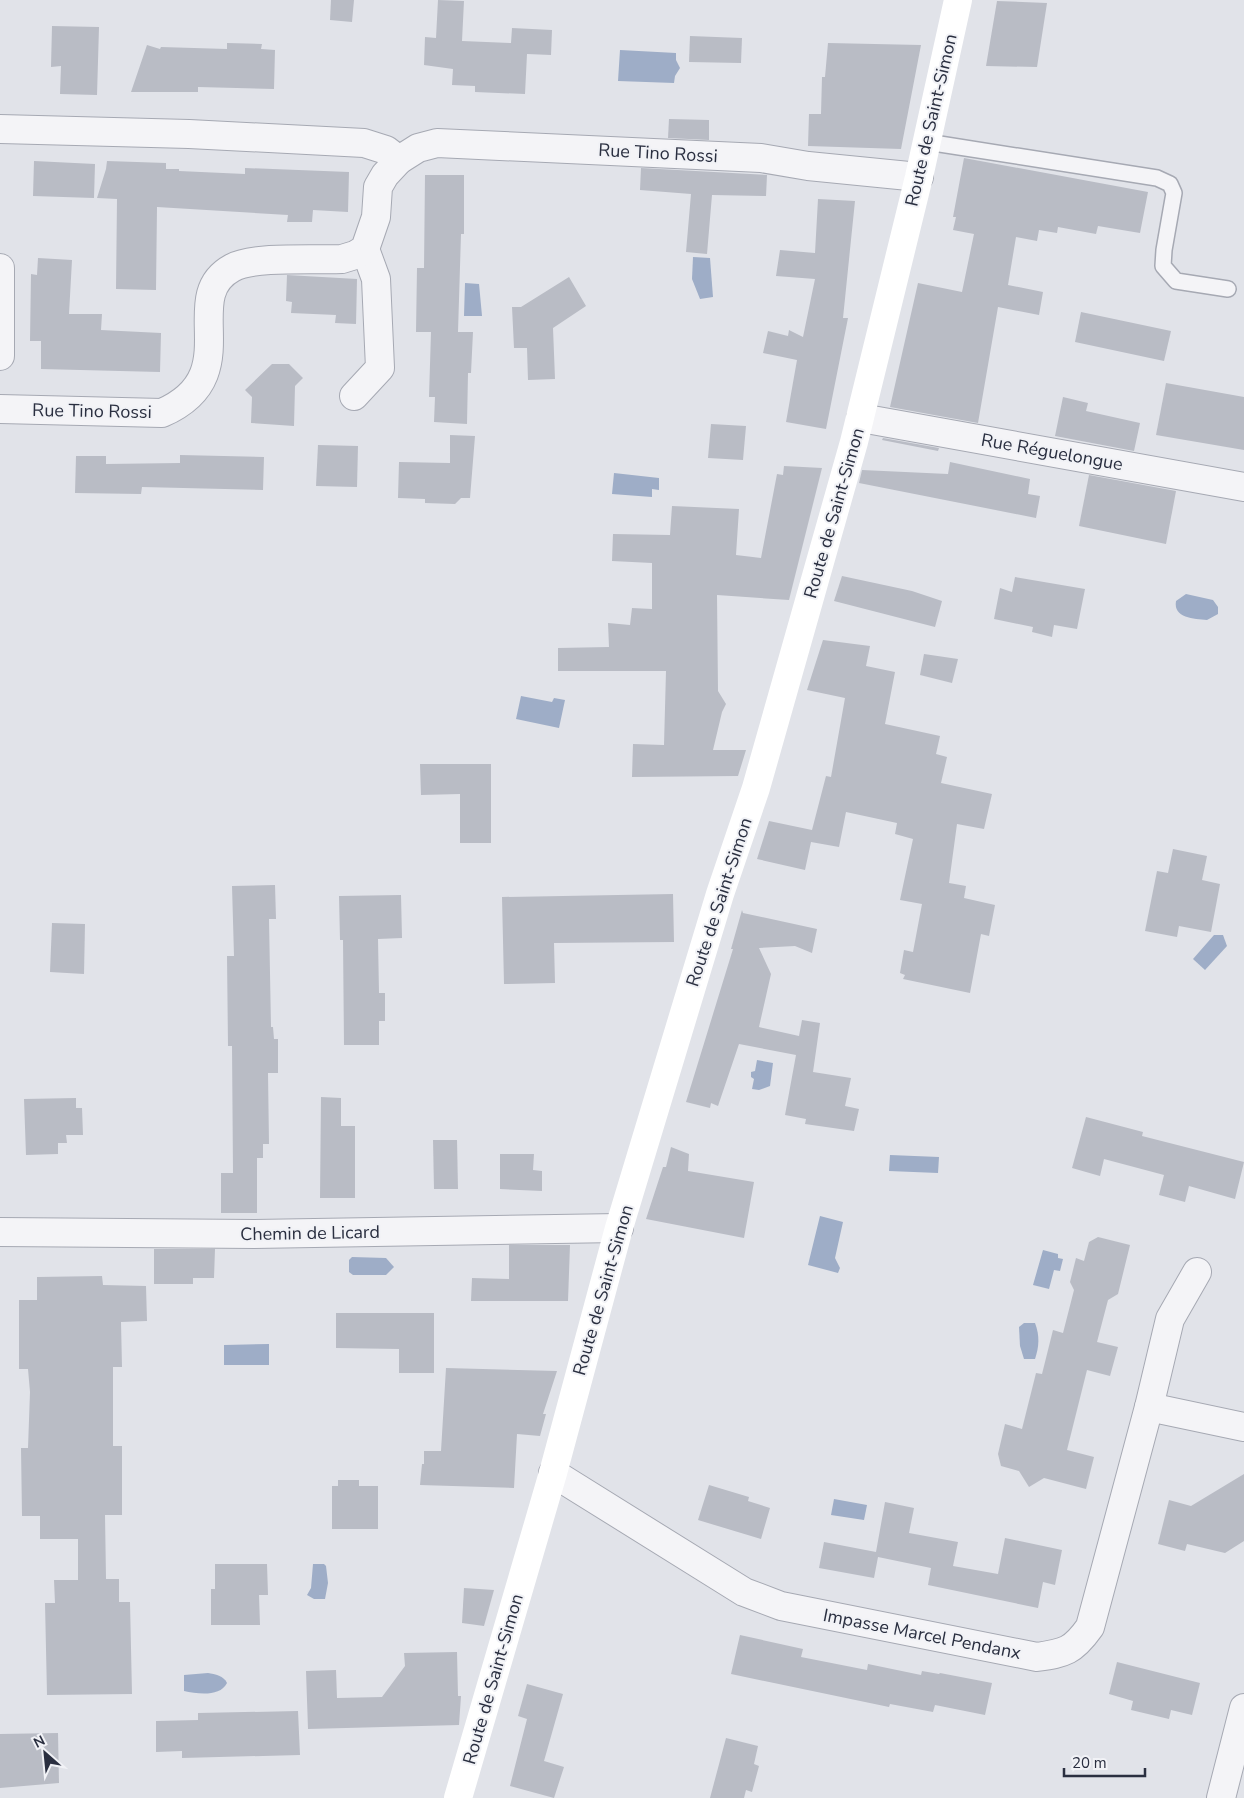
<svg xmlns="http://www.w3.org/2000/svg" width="1244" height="1798" viewBox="0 0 1244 1798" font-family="'Nunito Sans',sans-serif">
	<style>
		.water { fill: #9eadc7 }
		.building { fill: #b9bcc5 }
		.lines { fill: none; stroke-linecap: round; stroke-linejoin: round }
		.service-casing { stroke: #a6a9b3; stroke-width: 18 }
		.minor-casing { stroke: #a6a9b3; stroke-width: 30 }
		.service { stroke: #f4f4f7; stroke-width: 15 }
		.minor { stroke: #f4f4f7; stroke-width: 28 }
		.secondary { stroke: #fff; stroke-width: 28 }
		.labels { text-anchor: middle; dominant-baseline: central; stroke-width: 4; stroke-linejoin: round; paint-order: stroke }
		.street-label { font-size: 18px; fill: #2a2f40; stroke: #f1f2f6 }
	</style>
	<rect width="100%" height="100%" fill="#e1e3e9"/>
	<g class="water">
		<path d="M 620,50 L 676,53 L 676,60 L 680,68 L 675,76 L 674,83 L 618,81 Z"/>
		<path d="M 693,257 L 710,258 L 713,297 L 700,299 L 692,279 Z"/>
		<path d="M 465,283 L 479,284 L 482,316 L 464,316 Z"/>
		<path d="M 614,473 L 659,478 L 659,490 L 652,489 L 652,497 L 612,494 Z"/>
		<path d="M 1186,594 L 1213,600 L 1218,607 L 1218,614 L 1207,620 C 1194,619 1173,618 1176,601 Z"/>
		<path d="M 521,696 L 552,702 L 554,698 L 565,700 L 559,728 L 516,719 Z"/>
		<path d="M 1214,935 L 1223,935 L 1227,946 L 1205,970 L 1193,959 Z"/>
		<path d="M 757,1060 L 773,1063 L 770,1086 L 759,1090 L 752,1089 L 754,1079 L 751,1077 L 751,1072 L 755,1071 Z"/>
		<path d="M 890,1155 L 939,1157 L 938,1173 L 889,1171 Z"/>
		<path d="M 820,1216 L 843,1222 L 835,1258 L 840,1268 L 838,1273 L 808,1265 Z"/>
		<path d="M 1043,1250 L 1058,1254 L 1058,1258 L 1063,1259 L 1060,1271 L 1054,1270 L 1049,1289 L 1033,1285 Z"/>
		<path d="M 352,1257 L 386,1258 L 394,1267 L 386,1275 L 353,1275 L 349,1272 L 349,1260 Z"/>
		<path d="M 1024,1323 L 1035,1323 C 1040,1336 1039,1347 1035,1359 L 1024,1359 L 1020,1346 L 1019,1327 Z"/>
		<path d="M 269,1344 L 269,1365 L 224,1365 L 224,1345 Z"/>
		<path d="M 834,1499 L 867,1505 L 864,1520 L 831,1515 Z"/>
		<path d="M 313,1564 L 324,1564 L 326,1566 L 328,1583 L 325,1599 L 314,1599 L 307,1595 L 311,1588 Z"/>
		<path d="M 208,1673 C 215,1674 224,1676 227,1683 C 220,1697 198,1694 184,1691 L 184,1675 Z"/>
	</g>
	<g class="building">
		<path d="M 331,0 L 354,0 L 352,22 L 330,20 Z"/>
		<path d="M 438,0 L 464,1 L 462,41 L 511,43 L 512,28 L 552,30 L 551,55 L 527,54 L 525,94 L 475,92 L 475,86 L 452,85 L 453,69 L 424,65 L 425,37 L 436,38 Z"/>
		<path d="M 997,1 L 1047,3 L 1037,67 L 986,66 Z"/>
		<path d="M 52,26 L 99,27 L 97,95 L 60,94 L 61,66 L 51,67 Z"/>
		<path d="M 690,36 L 742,38 L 741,63 L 689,62 Z"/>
		<path d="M 227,43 L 262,44 L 261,49 L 275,50 L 274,89 L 198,87 L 198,92 L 131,92 L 147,45 L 160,49 L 161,47 L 227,49 Z"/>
		<path d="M 828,43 L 921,45 L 901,149 L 808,146 L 809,114 L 821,114 L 822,77 L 825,77 Z"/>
		<path d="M 669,119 L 709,120 L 709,140 L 668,138 Z"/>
		<path d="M 964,158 L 1148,192 L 1140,233 L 1098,226 L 1096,234 L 1058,227 L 1057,233 L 1039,230 L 1037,241 L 1016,237 L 1008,285 L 1043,292 L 1039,315 L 998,307 L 978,423 L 890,407 L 918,283 L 962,292 L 974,234 L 953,230 L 956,217 L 953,217 Z"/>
		<path d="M 34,161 L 95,164 L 94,198 L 33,196 Z"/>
		<path d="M 107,161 L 166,163 L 166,169 L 179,169 L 179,171 L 245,174 L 245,168 L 349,172 L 348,212 L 313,210 L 312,222 L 287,222 L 288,215 L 157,207 L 156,290 L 116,289 L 117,199 L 97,198 L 106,169 Z"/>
		<path d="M 641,168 L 767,175 L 766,196 L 712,195 L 707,254 L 686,252 L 691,194 L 640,190 Z"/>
		<path d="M 425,175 L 464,175 L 464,234 L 461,234 L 458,332 L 473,332 L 471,373 L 468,373 L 467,424 L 434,422 L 435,397 L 429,397 L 431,332 L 416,332 L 417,268 L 424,268 Z"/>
		<path d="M 818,199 L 855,201 L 843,318 L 848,318 L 826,429 L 786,422 L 797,360 L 763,353 L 768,331 L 788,336 L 789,330 L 803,337 L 815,279 L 776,276 L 780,250 L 815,253 Z"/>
		<path d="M 38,258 L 72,260 L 69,314 L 102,314 L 101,330 L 161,333 L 160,372 L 41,369 L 41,341 L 30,341 L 31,274 L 37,275 Z"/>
		<path d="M 287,275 L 357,279 L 356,324 L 335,323 L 336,315 L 291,313 L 292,302 L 286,301 Z"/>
		<path d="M 569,277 L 586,306 L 553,328 L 555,379 L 528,380 L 527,348 L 514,348 L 512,307 L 521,307 Z"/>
		<path d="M 1081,312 L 1171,331 L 1164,361 L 1075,342 Z"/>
		<path d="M 272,364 L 289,364 L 303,378 L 295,386 L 294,426 L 251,423 L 252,397 L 245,390 Z"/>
		<path d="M 1166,383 L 1244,397 L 1244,450 L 1156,435 Z"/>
		<path d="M 1063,397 L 1088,403 L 1086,411 L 1140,423 L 1134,451 L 1055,436 Z"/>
		<path d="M 711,424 L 746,426 L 743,460 L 708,458 Z"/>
		<path d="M 450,435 L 475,436 L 470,498 L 461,498 L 455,504 L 425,503 L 425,499 L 398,498 L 399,462 L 450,463 Z"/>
		<path d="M 883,438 L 939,448 L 938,451 L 882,440 Z"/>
		<path d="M 318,445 L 358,446 L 357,487 L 316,486 Z"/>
		<path d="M 180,455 L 264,457 L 263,490 L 142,487 L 141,494 L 75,493 L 76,456 L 106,456 L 106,464 L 180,463 Z"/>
		<path d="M 950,462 L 1030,479 L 1028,494 L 1040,496 L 1036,518 L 859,483 L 862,470 L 948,474 Z"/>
		<path d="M 784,466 L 822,468 L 789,600 L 717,595 L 718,691 L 726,704 L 722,712 L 713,750 L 746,750 L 738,776 L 632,777 L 633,744 L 664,745 L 666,671 L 558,671 L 558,648 L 609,647 L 608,623 L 630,625 L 632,608 L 652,609 L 652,563 L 612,561 L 613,534 L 670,535 L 672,506 L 739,509 L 736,555 L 761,558 L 777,474 L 783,475 Z"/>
		<path d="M 1089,475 L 1176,491 L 1166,544 L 1079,526 Z"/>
		<path d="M 842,576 L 912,591 L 942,601 L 935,627 L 834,601 Z"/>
		<path d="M 1015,577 L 1085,589 L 1077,629 L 1054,625 L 1052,637 L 1032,632 L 1033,627 L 994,619 L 1000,588 L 1012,592 Z"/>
		<path d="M 823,640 L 870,646 L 866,666 L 895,672 L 885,724 L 940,736 L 936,754 L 947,757 L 941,783 L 992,794 L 984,829 L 957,824 L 949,883 L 966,886 L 964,898 L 995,905 L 989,936 L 981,934 L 970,993 L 903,979 L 905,975 L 900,973 L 904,950 L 913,952 L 922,904 L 900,900 L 913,839 L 895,834 L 897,823 L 846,812 L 839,847 L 811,842 L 805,870 L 757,859 L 769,821 L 812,830 L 826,776 L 831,777 L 845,698 L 807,690 Z"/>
		<path d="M 924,654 L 958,659 L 952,683 L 920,675 Z"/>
		<path d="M 420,764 L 491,764 L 491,843 L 460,843 L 460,794 L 421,795 Z"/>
		<path d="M 1173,849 L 1207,856 L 1202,880 L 1220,884 L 1211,932 L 1179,926 L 1177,937 L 1145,931 L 1157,871 L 1168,873 Z"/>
		<path d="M 275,885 L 276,919 L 269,919 L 271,1027 L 273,1027 L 274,1039 L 278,1039 L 278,1073 L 268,1073 L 269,1144 L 263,1144 L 263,1158 L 257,1158 L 257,1213 L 221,1213 L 221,1173 L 233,1173 L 232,1046 L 228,1046 L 227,956 L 234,956 L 232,886 Z"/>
		<path d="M 673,894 L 674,942 L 554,943 L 555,983 L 504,984 L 502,897 Z"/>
		<path d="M 401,895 L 402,938 L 378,939 L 379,993 L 385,993 L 385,1021 L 379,1021 L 379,1045 L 344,1045 L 343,940 L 340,940 L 339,896 Z"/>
		<path d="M 742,910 L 743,913 L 817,929 L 812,953 L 795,946 L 759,948 L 771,974 L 759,1027 L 799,1036 L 802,1020 L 820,1023 L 813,1072 L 851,1078 L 845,1106 L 859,1109 L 854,1131 L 805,1124 L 806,1119 L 785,1115 L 796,1055 L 739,1044 L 718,1106 L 711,1103 L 710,1108 L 686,1102 L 733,949 L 731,949 Z"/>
		<path d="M 52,923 L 85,924 L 84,974 L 50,972 Z"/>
		<path d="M 321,1097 L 341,1098 L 341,1126 L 355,1126 L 355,1198 L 320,1198 Z"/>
		<path d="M 76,1098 L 76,1108 L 82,1108 L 83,1135 L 66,1135 L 67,1143 L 58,1143 L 58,1154 L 26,1155 L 24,1099 Z"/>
		<path d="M 1086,1117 L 1143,1132 L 1142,1136 L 1244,1162 L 1235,1199 L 1189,1186 L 1185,1202 L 1159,1195 L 1164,1175 L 1104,1159 L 1100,1176 L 1072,1168 Z"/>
		<path d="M 433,1140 L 457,1140 L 458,1189 L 434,1189 Z"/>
		<path d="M 671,1147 L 689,1154 L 688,1171 L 754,1182 L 744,1238 L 646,1219 L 663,1167 L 666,1167 Z"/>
		<path d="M 500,1154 L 534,1154 L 533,1170 L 542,1171 L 542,1191 L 500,1189 Z"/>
		<path d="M 1098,1237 L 1130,1245 L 1118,1294 L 1108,1300 L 1097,1342 L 1118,1347 L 1110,1376 L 1087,1370 L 1067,1450 L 1094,1457 L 1086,1489 L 1044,1478 L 1029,1487 L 1019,1471 L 1001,1466 L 998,1454 L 1005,1424 L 1022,1429 L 1036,1373 L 1042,1374 L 1053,1330 L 1063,1333 L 1074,1290 L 1070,1282 L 1076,1258 L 1084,1261 L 1089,1242 Z"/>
		<path d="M 509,1245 L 570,1245 L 568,1301 L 471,1301 L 472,1278 L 509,1279 Z"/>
		<path d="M 154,1249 L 215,1249 L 214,1278 L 193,1278 L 193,1284 L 154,1284 Z"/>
		<path d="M 102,1276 L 103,1285 L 146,1286 L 147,1321 L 121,1322 L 122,1367 L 113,1367 L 113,1446 L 122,1446 L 122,1515 L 105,1515 L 106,1579 L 119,1579 L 119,1602 L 130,1602 L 132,1694 L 47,1695 L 45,1603 L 55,1603 L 54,1580 L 78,1580 L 78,1539 L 40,1539 L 40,1516 L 22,1516 L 21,1448 L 28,1448 L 30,1392 L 28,1369 L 19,1369 L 19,1300 L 37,1300 L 37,1277 Z"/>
		<path d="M 336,1313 L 434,1313 L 434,1373 L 399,1373 L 399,1349 L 336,1348 Z"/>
		<path d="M 446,1368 L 557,1371 L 543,1414 L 546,1414 L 540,1436 L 517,1434 L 514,1488 L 420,1485 L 422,1464 L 424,1464 L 424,1451 L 441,1451 Z"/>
		<path d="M 1244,1474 L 1244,1541 L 1225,1553 L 1187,1544 L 1185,1551 L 1158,1544 L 1169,1500 L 1191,1506 Z"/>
		<path d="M 338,1480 L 359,1480 L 359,1486 L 378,1486 L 378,1529 L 332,1529 L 332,1486 L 338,1486 Z"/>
		<path d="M 709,1485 L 749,1497 L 748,1501 L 770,1508 L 761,1539 L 698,1520 Z"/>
		<path d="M 885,1502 L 914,1508 L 909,1533 L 958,1542 L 953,1566 L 998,1574 L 1005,1538 L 1062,1550 L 1055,1585 L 1043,1582 L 1038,1608 L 928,1585 L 931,1568 L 878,1557 L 874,1578 L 819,1568 L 824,1542 L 876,1552 Z"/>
		<path d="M 215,1564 L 267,1564 L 268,1595 L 259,1595 L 260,1625 L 211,1625 L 211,1589 L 215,1589 Z"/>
		<path d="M 464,1588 L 494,1590 L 484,1626 L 462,1623 Z"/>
		<path d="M 740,1635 L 803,1649 L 801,1657 L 867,1670 L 868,1664 L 921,1675 L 922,1671 L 939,1674 L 940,1673 L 992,1683 L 985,1715 L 935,1705 L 933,1712 L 890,1704 L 889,1707 L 731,1674 Z"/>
		<path d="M 457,1652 L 458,1696 L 461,1696 L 459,1725 L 308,1729 L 306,1671 L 336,1670 L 337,1698 L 382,1697 L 405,1666 L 404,1653 Z"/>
		<path d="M 1117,1662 L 1200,1683 L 1192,1715 L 1171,1710 L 1169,1719 L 1131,1710 L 1133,1701 L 1109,1694 Z"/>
		<path d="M 527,1684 L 563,1694 L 544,1761 L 564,1767 L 554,1798 L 510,1786 L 527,1719 L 518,1716 Z"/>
		<path d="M 298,1711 L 300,1755 L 182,1758 L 182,1751 L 156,1752 L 156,1721 L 198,1720 L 198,1713 Z"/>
		<path d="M 58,1733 L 59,1783 L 0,1788 L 0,1734 Z"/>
		<path d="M 726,1738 L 758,1746 L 754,1764 L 759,1766 L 752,1792 L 746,1790 L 744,1798 L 710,1798 Z"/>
	</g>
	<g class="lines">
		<g class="service-casing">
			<path id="service" d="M 927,142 L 1157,178 L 1170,184 L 1174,193 L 1164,250 L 1163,266 L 1176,281 L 1228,289"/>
		</g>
		<g class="minor-casing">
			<g id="minor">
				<path d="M 0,129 L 189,134 L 364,143 L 386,150 L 399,160"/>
				<path d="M 0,268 L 0,356"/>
				<path d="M 354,396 L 380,368 L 376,279 L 365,249"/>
				<path d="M 0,409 L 162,413 C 249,375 177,298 232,268 C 253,256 315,260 342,259 L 355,255 L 365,249 L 376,217 L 378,187 L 385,175 L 399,160 L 418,148 L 437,143 L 761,158 L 808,166 L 919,177"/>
				<path d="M 861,418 L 1244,487"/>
				<path d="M 0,1232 L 254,1234 L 619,1228"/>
				<path d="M 1149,1407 L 1170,1319 L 1197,1272"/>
				<path d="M 553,1473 L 744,1592 L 781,1606 L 1037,1657 C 1065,1653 1073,1651 1090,1627 L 1149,1407 L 1244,1427"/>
				<path d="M 1221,1798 L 1244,1708"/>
			</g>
		</g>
		<use href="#service" class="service"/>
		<use href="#minor" class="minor"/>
		<path class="secondary" d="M 458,1798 L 553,1473 L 619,1228 L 720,894 L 756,788 L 854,442 L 919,177 L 958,0"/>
	</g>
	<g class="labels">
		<g class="street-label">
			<text transform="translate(931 120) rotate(-77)">Route de Saint-Simon</text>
			<text transform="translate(658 153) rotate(3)">Rue Tino Rossi</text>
			<text transform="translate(92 411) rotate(1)">Rue Tino Rossi</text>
			<text transform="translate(1052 452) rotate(10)">Rue Réguelongue</text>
			<text transform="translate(834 513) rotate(-74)">Route de Saint-Simon</text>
			<text transform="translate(719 902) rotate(-72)">Route de Saint-Simon</text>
			<text transform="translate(310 1233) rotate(-1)">Chemin de Licard</text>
			<text transform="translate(603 1290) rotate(-74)">Route de Saint-Simon</text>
			<text transform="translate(922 1634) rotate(11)">Impasse Marcel Pendanx</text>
			<text transform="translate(493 1679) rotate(-74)">Route de Saint-Simon</text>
		</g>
	</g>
	<g transform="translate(45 1753) rotate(333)" stroke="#f1f2f6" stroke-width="4" paint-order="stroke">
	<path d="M0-4L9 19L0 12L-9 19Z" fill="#2a2f40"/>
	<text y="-8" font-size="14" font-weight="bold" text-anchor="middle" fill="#2a2f40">N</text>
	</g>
	<path d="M1064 1768v8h81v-8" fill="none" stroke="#2a2f40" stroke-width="2.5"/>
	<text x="1072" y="1768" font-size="15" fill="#2a2f40" stroke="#f1f2f6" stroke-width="4" paint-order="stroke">20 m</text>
</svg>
